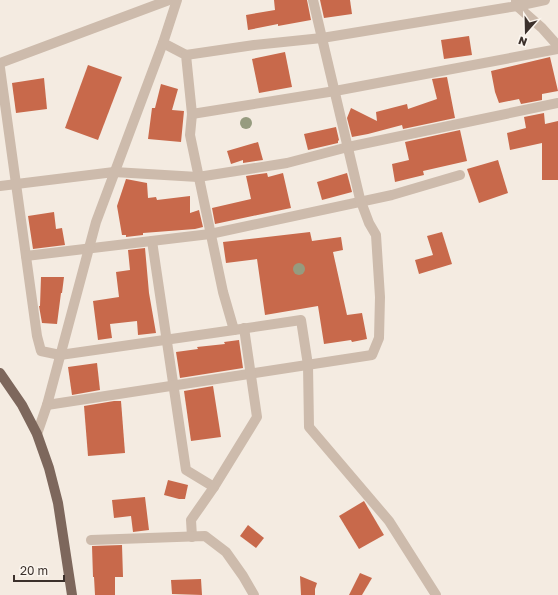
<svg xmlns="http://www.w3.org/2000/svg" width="558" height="595" viewBox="0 0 558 595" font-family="'Golos Text',sans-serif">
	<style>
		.building { fill: #c8694b }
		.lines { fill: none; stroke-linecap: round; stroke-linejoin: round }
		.minor { stroke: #cdbbac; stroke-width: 10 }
		.major { stroke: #7d675c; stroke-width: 10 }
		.tree { fill: #969b7f }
	</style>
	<rect width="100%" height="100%" fill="#f4ebe1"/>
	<g class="building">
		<path d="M 274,0 L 307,0 L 311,20 L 278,26 L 278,24 L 248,30 L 246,15 L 275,10 Z"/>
		<path d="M 320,0 L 350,0 L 352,14 L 324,18 Z"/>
		<path d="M 469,36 L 472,55 L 444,59 L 441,40 Z"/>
		<path d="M 285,52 L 292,87 L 259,93 L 252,59 Z"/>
		<path d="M 550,57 L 558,91 L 542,94 L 542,100 L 521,104 L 519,99 L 499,103 L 495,92 L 491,71 Z"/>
		<path d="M 88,65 L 122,77 L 98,140 L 65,128 Z"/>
		<path d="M 447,77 L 455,118 L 403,129 L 402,125 L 368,134 L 352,137 L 347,118 L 351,108 L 377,121 L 376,112 L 407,104 L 408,109 L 437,99 L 432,79 Z"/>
		<path d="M 44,78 L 47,109 L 16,113 L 12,83 Z"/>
		<path d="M 161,84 L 178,89 L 172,110 L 184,111 L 181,142 L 148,139 L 152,108 L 155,108 Z"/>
		<path d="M 544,113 L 545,124 L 558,121 L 558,180 L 542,180 L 542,143 L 510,150 L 507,133 L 526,128 L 524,117 Z"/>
		<path d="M 336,127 L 339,140 L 338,141 L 338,143 L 308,150 L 304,134 Z"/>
		<path d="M 460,130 L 467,161 L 423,171 L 424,175 L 395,182 L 392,164 L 409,160 L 405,142 Z"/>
		<path d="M 258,142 L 263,160 L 243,163 L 243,160 L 231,164 L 227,151 Z"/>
		<path d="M 498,160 L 508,193 L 479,203 L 467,169 Z"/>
		<path d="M 267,173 L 268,177 L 283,173 L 291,208 L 215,224 L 212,208 L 251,199 L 246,176 Z"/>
		<path d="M 347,173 L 352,192 L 322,200 L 317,182 Z"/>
		<path d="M 126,179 L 147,183 L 148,198 L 156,197 L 157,200 L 190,196 L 190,213 L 199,210 L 203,227 L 195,229 L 143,233 L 143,235 L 126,237 L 126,235 L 122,235 L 117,206 Z"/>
		<path d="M 54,212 L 56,229 L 62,228 L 65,245 L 33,249 L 28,216 Z"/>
		<path d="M 310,232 L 312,241 L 341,237 L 343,250 L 333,252 L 347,315 L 362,313 L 367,339 L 352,342 L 351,340 L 324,344 L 318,306 L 265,315 L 257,259 L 226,263 L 223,242 Z"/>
		<path d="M 442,232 L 452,264 L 419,274 L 415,260 L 433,255 L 427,236 Z"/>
		<path d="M 145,248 L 149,293 L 156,333 L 138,335 L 137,321 L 110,324 L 112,338 L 98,340 L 93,301 L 119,297 L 116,272 L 130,270 L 128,250 Z"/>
		<path d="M 41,277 L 64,277 L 62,293 L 61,293 L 57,324 L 42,323 L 39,306 L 40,306 Z"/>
		<path d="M 239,340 L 243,368 L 180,378 L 176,352 L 198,349 L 197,347 L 225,344 L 224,342 Z"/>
		<path d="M 97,363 L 100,390 L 72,395 L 68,367 Z"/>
		<path d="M 213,386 L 221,437 L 191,441 L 184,391 Z"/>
		<path d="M 114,401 L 121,401 L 125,453 L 88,456 L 84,406 Z"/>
		<path d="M 168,480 L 188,485 L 185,499 L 179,499 L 164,495 Z"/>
		<path d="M 145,497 L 149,530 L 133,532 L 131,516 L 114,518 L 112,500 Z"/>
		<path d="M 364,501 L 384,535 L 359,549 L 339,516 Z"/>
		<path d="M 248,525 L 264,538 L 256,548 L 240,536 Z"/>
		<path d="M 122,545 L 123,577 L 115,577 L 115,595 L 95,595 L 94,577 L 93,577 L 92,546 Z"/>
		<path d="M 360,573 L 372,578 L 362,595 L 349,595 Z"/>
		<path d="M 300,576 L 317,583 L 315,589 L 315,595 L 301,595 Z"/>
		<path d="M 201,579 L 202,595 L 172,594 L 171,580 Z"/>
	</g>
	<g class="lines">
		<g class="minor">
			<path d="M 516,1 L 517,6 L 542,28 L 558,46"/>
			<path d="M 163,43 L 186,55 L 192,114 L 190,135 L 223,292 L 234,330 L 301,320 L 308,365 L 309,427 L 389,521 L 436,595"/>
			<path d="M 186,55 L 254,45 L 322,38 L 517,6 L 545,0"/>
			<path d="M 0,63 L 169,0"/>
			<path d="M 0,68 L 37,336 L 41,351 L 60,355 L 234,330"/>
			<path d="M 192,114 L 335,91 L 558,49"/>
			<path d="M 0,186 L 114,172 L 198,177 L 287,163 L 348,147 L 558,103"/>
			<path d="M 152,241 L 186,470 L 214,487"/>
			<path d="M 26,256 L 210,234 L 392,195 L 460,175"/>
			<path d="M 47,405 L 372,355 L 379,338 L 380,297 L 376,235 L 369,223 L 360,199 L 313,0"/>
			<path d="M 37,434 L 47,405 L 96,222 L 163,43 L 177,0"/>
			<path d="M 192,537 L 191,520 L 214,487 L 257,417 L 244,328"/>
			<path d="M 91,540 L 205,536 L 226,552 L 243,576 L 254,595"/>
		</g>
		<path class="major" d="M 0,373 L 22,405 L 37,434 L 49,468 L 58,503 L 72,595"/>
	</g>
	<g class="tree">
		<circle cx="246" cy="123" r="6"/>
		<circle cx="299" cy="269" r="6"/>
	</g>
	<g transform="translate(526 32) rotate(200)" stroke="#fbf5ee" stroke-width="3" paint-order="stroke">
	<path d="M0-3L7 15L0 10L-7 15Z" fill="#3b302b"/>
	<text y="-6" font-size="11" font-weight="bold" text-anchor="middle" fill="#3b302b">N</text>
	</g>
	<path d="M14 575v6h50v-6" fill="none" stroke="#3b302b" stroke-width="2"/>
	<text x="20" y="575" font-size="12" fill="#3b302b" stroke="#fbf5ee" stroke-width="3" paint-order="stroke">20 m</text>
</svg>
